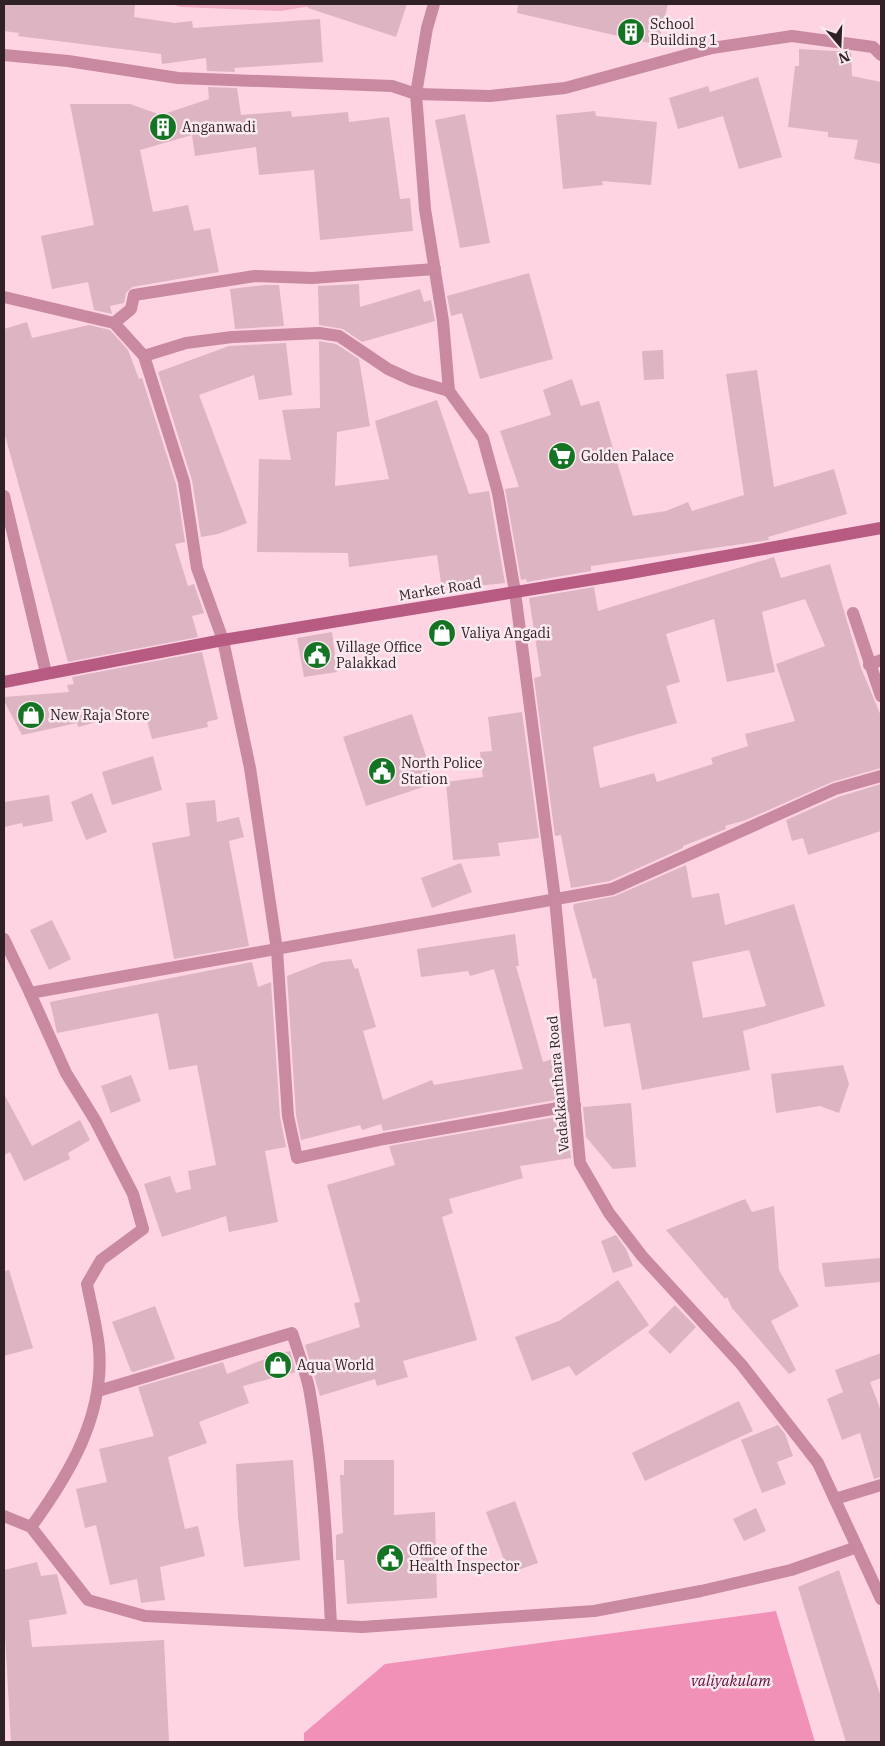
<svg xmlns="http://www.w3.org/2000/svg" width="885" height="1746" viewBox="0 0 885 1746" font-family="'IBM Plex Serif',serif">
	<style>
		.green { fill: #f1acc6 }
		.water { fill: #f291b8 }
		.building { fill: #dcb4c2; fill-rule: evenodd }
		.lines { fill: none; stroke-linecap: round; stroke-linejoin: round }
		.minor { stroke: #c889a1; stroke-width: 12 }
		.tertiary { stroke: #c889a1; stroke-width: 12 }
		.secondary { stroke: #b75b82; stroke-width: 12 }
		.labels { text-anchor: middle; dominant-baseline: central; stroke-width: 5; stroke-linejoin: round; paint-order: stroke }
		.poi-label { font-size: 14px; fill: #302127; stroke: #fae9ef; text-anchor: start }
		.street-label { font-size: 14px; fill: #302127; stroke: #fae9ef }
		.water-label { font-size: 15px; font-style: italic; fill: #620b39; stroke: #fae9ef }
	</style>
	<rect width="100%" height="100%" fill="#fed4e3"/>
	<path class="green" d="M 171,4 L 323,4 L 281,11 L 181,7 Z"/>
	<path class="water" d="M 776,1611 L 815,1742 L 304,1742 L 304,1733 L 385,1664 Z"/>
	<g class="building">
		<path d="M 4,4 L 135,4 L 134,17 L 175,23 L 192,21 L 193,28 L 320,19 L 323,62 L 234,68 L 235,72 L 207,71 L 206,58 L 162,64 L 161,54 L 18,36 L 19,33 L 4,31 Z"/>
		<path d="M 308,4 L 407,4 L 396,37 L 308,8 Z"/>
		<path d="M 518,4 L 668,4 L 658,45 L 517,13 Z"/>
		<path d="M 799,49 L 851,52 L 852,76 L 881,82 L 881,164 L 854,159 L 858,140 L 828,137 L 828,132 L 788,127 L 795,66 L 799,66 Z"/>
		<path d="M 758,77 L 782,157 L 739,169 L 723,116 L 678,129 L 669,98 L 708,86 L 710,92 Z"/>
		<path d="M 208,87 L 237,88 L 241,115 L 291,111 L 292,117 L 348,112 L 349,122 L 389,117 L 400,199 L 410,198 L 413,231 L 320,240 L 314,170 L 259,175 L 256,147 L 195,156 L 192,135 L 140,150 L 153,212 L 188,205 L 194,231 L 210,228 L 219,272 L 132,287 L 126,293 L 124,303 L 110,306 L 112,314 L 94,310 L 88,282 L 52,289 L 41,236 L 94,225 L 70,104 L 130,104 L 161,115 L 209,99 Z"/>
		<path d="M 595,111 L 596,116 L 657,122 L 651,185 L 602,181 L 603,185 L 563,189 L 556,115 Z"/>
		<path d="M 465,114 L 490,243 L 460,248 L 435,120 Z"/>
		<path d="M 529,273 L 553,359 L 480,379 L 462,313 L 451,316 L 447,296 Z"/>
		<path d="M 359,284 L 360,307 L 420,289 L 424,302 L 431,300 L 435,321 L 362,342 L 343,329 L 319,325 L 318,286 Z"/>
		<path d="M 266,285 L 279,285 L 284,326 L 235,329 L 230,289 Z"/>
		<path d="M 27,322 L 32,338 L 89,325 L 110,330 L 128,350 L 139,379 L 142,378 L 176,484 L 185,542 L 175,544 L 188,586 L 194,584 L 204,613 L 192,616 L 198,637 L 68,662 L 4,432 L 4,329 Z"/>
		<path d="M 319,341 L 336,344 L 359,359 L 370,426 L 337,432 L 335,486 L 389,479 L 375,421 L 437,400 L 469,494 L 489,491 L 505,583 L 442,590 L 437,555 L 349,567 L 348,553 L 257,552 L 259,459 L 291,460 L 282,410 L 320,408 Z"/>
		<path d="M 286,343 L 292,395 L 259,400 L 254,375 L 199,395 L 247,523 L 218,534 L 201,537 L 192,480 L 158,372 L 229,346 Z"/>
		<path d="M 663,350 L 664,379 L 644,380 L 642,351 Z"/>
		<path d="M 757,370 L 774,487 L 834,469 L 847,514 L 768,537 L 769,540 L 591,566 L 591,571 L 527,582 L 526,579 L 521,580 L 505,489 L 519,487 L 500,431 L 551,415 L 543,390 L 572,379 L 581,406 L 599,401 L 633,516 L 666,511 L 688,502 L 692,511 L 744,495 L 726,374 Z"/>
		<path d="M 774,557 L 781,578 L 830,564 L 861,668 L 881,716 L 881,768 L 832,782 L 746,820 L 725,826 L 726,829 L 683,846 L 683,848 L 610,881 L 571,888 L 561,835 L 555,836 L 534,678 L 541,676 L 529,598 L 594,587 L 598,611 ZM 805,599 L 825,646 L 776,664 L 795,721 L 745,734 L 748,746 L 711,758 L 713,764 L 657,782 L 654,773 L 600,788 L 593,747 L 677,723 L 666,686 L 680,682 L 666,634 L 714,619 L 727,682 L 775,672 L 762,612 Z"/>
		<path d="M 332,632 L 337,672 L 304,677 L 297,638 Z"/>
		<path d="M 202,652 L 218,719 L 207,722 L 208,727 L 152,739 L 144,710 L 78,727 L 77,723 L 22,735 L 4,701 L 4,697 L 69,692 L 67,685 L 74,684 L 72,677 Z"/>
		<path d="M 522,712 L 539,838 L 498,843 L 500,856 L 453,860 L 446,782 L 483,777 L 480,752 L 492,751 L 488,717 Z"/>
		<path d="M 412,714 L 435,783 L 366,806 L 343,737 Z"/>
		<path d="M 153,756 L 162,790 L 112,805 L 102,772 Z"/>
		<path d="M 881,784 L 881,831 L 808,855 L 803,838 L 792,841 L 786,820 L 838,797 Z"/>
		<path d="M 92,793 L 107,832 L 86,840 L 71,802 Z"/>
		<path d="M 49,795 L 53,821 L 23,827 L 22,823 L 4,827 L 4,802 Z"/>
		<path d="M 215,800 L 217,822 L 239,817 L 244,837 L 229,841 L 249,946 L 174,959 L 152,843 L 190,836 L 186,803 Z"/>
		<path d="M 461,863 L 472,892 L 432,908 L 421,878 Z"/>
		<path d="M 686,865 L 692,898 L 719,893 L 725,925 L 794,904 L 825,1006 L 743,1031 L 750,1070 L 642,1090 L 630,1023 L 604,1027 L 596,978 L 593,979 L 573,907 L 574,904 L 615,896 ZM 749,950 L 766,1006 L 703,1018 L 692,962 Z"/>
		<path d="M 52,920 L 71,959 L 49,970 L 30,930 Z"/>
		<path d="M 515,934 L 519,966 L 516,966 L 543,1062 L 560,1057 L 566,1098 L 383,1131 L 381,1124 L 362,1130 L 360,1125 L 301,1140 L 296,1115 L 287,976 L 323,962 L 351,959 L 355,969 L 358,968 L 376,1027 L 363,1031 L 383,1100 L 432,1080 L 434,1085 L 523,1069 L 494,969 L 470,976 L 468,971 L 421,977 L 417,949 Z"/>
		<path d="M 252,962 L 258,987 L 271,982 L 280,1117 L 286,1147 L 265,1151 L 278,1222 L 229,1232 L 226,1216 L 162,1237 L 144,1184 L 170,1176 L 176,1193 L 191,1189 L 188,1171 L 216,1165 L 197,1065 L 169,1070 L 158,1013 L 57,1033 L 50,1002 Z"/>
		<path d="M 843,1065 L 849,1084 L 839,1113 L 820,1106 L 776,1113 L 771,1074 Z"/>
		<path d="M 131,1075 L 141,1101 L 111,1113 L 101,1086 Z"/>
		<path d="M 4,1094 L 32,1146 L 80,1120 L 90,1140 L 68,1153 L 70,1159 L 24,1181 L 10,1152 L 4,1155 Z"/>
		<path d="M 631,1103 L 636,1167 L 613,1169 L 586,1137 L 583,1107 Z"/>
		<path d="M 567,1115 L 571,1158 L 520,1166 L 523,1178 L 449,1199 L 453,1213 L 442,1217 L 477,1340 L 403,1361 L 408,1377 L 377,1386 L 375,1379 L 320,1396 L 305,1345 L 360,1327 L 354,1303 L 360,1302 L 327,1185 L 395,1165 L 389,1146 Z"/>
		<path d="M 745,1199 L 752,1212 L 774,1206 L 779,1270 L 799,1306 L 771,1321 L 796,1370 L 789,1374 L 732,1308 L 727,1297 L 725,1299 L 666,1230 Z"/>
		<path d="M 616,1235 L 626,1249 L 633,1266 L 613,1273 L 601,1241 Z"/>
		<path d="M 881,1258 L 881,1282 L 825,1287 L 822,1263 Z"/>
		<path d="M 9,1270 L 33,1348 L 4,1356 L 4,1271 Z"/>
		<path d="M 618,1280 L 649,1325 L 576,1376 L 569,1366 L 532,1381 L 515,1337 L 559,1321 Z"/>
		<path d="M 675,1305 L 696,1327 L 670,1354 L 648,1332 Z"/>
		<path d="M 155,1306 L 175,1359 L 133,1372 L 131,1371 L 112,1322 Z"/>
		<path d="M 290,1351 L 296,1372 L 243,1386 L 249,1403 L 199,1422 L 207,1443 L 168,1457 L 185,1529 L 198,1526 L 205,1556 L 160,1567 L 165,1600 L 141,1603 L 137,1579 L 110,1585 L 96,1525 L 85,1528 L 76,1489 L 107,1482 L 99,1449 L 154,1436 L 138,1387 L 223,1362 L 227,1374 L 265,1359 L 265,1356 Z"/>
		<path d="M 881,1353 L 881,1378 L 870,1382 L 881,1411 L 881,1477 L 874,1479 L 860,1433 L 842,1440 L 827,1399 L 843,1392 L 835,1370 Z"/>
		<path d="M 739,1401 L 753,1431 L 645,1481 L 632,1453 Z"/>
		<path d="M 778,1425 L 785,1434 L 793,1456 L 777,1462 L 786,1484 L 762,1493 L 741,1440 Z"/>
		<path d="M 293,1460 L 300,1560 L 244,1567 L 238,1518 L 236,1464 Z"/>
		<path d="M 344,1460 L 394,1460 L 394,1515 L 435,1512 L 437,1598 L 347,1604 L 344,1560 L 336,1560 L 336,1535 L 343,1533 L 340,1475 L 344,1475 Z"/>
		<path d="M 515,1501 L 538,1563 L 509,1573 L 486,1512 Z"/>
		<path d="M 756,1508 L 766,1531 L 744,1541 L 733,1519 Z"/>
		<path d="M 37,1562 L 41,1576 L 57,1574 L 67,1614 L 29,1620 L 32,1647 L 164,1640 L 169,1742 L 11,1742 L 4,1617 L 4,1570 Z"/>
		<path d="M 839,1570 L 881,1697 L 881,1742 L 846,1742 L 798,1587 Z"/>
	</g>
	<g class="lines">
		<g class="minor">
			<path d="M 434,4 L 427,28 L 416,94 L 425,209 L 443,321 L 449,391 L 483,438 L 498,493 L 515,592"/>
			<path d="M 4,55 L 68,61 L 178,78 L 392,86 L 416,94 L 490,96 L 565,88 L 712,48 L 792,36 L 873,47 L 881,55"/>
			<path d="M 4,297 L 114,323 L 144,356 L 184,482 L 197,568 L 223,640 L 250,768 L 277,950 L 288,1116 L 297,1158 L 384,1139 L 575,1105"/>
			<path d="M 114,323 L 131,309 L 134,295 L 255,276 L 312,278 L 435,269"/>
			<path d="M 144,356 L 186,343 L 232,337 L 319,333 L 339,336 L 388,369 L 412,380 L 449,391"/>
			<path d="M 4,496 L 46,673"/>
			<path d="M 853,613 L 881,696"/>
			<path d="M 869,665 L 881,660"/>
			<path d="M 4,939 L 30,993 L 612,889 L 835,789 L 881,776"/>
			<path d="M 30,993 L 66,1073 L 95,1120 L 133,1194 L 143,1229 L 101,1260 L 87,1284 C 91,1305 97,1327 99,1348 C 105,1415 69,1475 31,1527"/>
			<path d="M 98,1391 L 292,1333 C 298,1351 305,1370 309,1388 C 323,1466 327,1546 331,1625"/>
			<path d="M 835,1499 L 881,1485"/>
			<path d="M 4,1516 L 31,1527 L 88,1600 L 145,1616 L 362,1627 L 594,1611 L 701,1591 L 791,1570 L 857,1547"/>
		</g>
		<path class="tertiary" d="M 515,592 L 555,899 L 580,1163 L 609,1213 L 642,1256 L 741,1364 L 818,1463 L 881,1599"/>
		<path class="secondary" d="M 4,682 L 223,640 L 625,574 L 881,528"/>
	</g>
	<defs>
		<g id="building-disc" transform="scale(1.4375)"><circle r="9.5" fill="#147423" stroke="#fae9ef"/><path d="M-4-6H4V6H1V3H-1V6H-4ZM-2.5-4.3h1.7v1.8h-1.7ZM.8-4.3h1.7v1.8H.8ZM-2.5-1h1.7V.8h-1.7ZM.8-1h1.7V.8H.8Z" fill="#fff"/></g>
		<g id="supermarket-disc" transform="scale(1.4375)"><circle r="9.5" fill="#147423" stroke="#fae9ef"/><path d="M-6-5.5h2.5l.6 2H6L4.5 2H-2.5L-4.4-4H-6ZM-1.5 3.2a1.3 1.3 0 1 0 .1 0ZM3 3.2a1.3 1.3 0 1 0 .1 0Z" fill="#fff"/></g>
		<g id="shop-disc" transform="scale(1.4375)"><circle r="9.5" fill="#147423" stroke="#fae9ef"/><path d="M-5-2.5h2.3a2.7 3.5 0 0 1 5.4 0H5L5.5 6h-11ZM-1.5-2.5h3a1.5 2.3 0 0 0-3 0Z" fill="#fff"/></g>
		<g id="civic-disc" transform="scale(1.4375)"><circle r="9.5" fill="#147423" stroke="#fae9ef"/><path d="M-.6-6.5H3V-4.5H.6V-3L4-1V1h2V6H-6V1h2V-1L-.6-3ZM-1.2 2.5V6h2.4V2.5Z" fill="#fff"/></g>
	</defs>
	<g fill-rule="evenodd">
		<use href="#building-disc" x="631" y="32"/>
		<use href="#building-disc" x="163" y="127"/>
		<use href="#supermarket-disc" x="562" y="456"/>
		<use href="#shop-disc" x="442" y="633"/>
		<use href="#civic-disc" x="317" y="655"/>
		<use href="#shop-disc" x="31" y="715"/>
		<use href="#civic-disc" x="382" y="771"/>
		<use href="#shop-disc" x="278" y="1365"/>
		<use href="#civic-disc" x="390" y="1558"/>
	</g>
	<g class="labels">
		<g class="poi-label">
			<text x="650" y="24">School<tspan x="650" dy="16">Building 1</tspan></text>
			<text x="182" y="127">Anganwadi</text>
			<text x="581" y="456">Golden Palace</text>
			<text x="461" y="633">Valiya Angadi</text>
			<text x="336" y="647">Village Office<tspan x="336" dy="16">Palakkad</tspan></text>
			<text x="50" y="715">New Raja Store</text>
			<text x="401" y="763">North Police<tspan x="401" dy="16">Station</tspan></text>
			<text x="297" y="1365">Aqua World</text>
			<text x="409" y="1550">Office of the<tspan x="409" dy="16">Health Inspector</tspan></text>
		</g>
		<g class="street-label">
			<text transform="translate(440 589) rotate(-9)">Market Road</text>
			<text transform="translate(558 1084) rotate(-95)">Vadakkanthara Road</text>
		</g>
		<g class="water-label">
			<text x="731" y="1680">valiyakulam</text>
		</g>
	</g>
	<rect width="885" height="1746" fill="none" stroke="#302127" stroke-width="10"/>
	<g transform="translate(840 45) rotate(161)" stroke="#fae9ef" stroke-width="4" paint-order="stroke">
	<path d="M0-4L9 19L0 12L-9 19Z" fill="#302127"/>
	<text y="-8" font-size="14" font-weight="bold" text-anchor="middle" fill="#302127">N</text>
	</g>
</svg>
